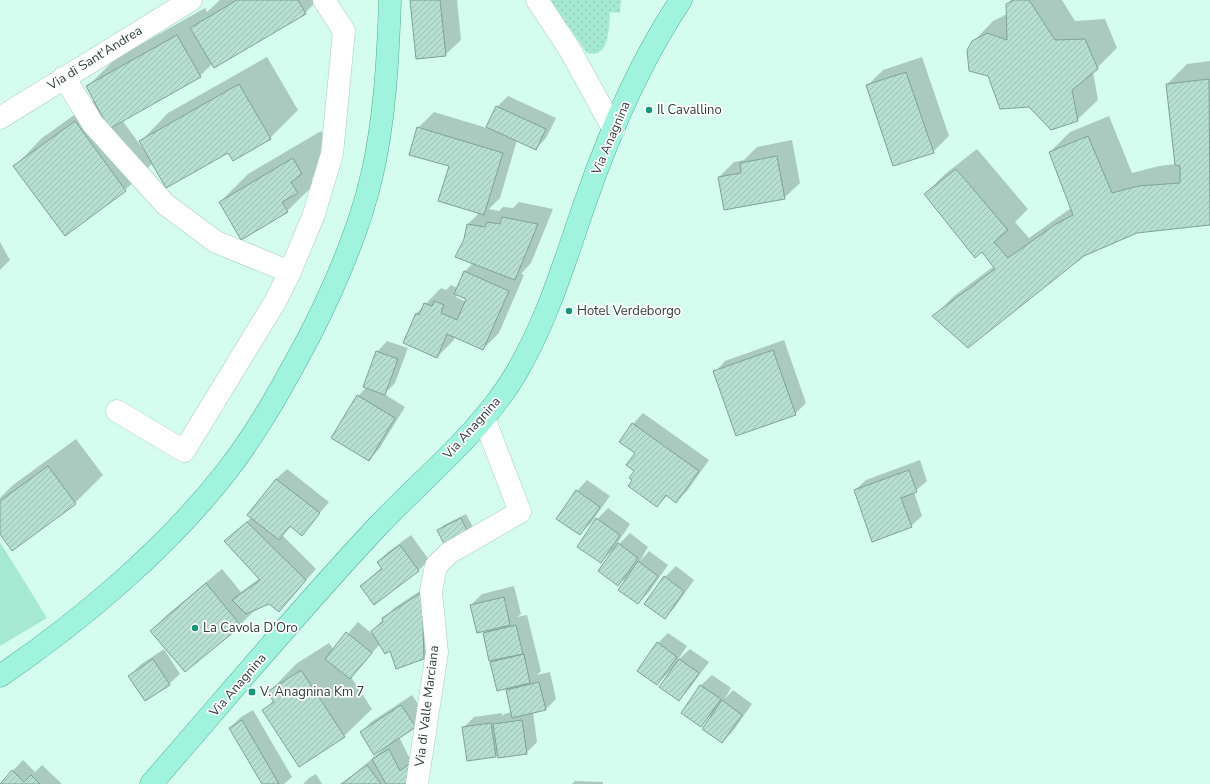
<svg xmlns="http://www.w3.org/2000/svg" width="1210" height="784" viewBox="0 0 1210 784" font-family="'Nunito Sans',sans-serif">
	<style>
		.grass { fill: #a5e9d3 }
		.garden { fill: url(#garden-dots) }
		.shadow { fill: #0003; fill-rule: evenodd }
		.building { fill: url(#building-hatch); stroke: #7da396 }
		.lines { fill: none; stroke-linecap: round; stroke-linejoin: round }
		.minor-casing { stroke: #a4cbbe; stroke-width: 23 }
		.major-casing { stroke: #4eae95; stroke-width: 23 }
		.minor { stroke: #fff; stroke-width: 22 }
		.major { stroke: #a0f3dd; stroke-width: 22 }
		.poi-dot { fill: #1b9378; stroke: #fff; stroke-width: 1.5 }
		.labels { text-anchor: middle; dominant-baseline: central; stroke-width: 3.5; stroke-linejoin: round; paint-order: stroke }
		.street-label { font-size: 13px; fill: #2e3e39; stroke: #fff }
		.poi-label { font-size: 13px; fill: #2e3e39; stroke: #fff; text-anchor: start }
	</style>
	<defs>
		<pattern id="garden-dots" width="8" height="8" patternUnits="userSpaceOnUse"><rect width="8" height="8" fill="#a5e9d3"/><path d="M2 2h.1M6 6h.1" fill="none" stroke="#8ec9b6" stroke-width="1.8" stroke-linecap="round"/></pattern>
		<pattern id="building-hatch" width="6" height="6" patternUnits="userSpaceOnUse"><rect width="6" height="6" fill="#b7dfd1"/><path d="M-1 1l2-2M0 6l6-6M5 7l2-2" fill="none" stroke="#9ec0b4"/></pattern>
	</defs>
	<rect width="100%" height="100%" fill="#d5fdef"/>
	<path class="grass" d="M 0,542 L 47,618 L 0,646 Z"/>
	<path class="garden" d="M 550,0 L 621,0 L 620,13 L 610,12 C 609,27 610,59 587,53 Z"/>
	<g class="shadow">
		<path d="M 220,0 L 318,0 L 305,13 L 212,64 L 200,76 L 122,120 L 146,153 L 141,141 L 168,113 L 267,57 L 298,110 L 270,138 L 228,151 L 153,163 L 125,190 L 15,166 L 42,138 L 95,100 L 87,87 L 115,59 L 205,8 L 207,12 Z"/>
		<path d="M 411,0 L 457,0 L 461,40 L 445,55 Z"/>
		<path d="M 1011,0 L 1062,0 L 1075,21 L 1105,19 L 1117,48 L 1093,72 L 1098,100 L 1077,120 L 1030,106 L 989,75 L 973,42 L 993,21 L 1007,14 L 1007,4 Z"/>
		<path d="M 922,57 L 949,136 L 933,152 L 867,86 L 883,70 Z"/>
		<path d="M 1210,61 L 1210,224 L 1137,232 L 934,316 L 954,296 L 994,266 L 982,250 L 925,194 L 945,174 L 977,149 L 1028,209 L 1015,222 L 1029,238 L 1071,208 L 1050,152 L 1070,132 L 1109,116 L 1132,173 L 1159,166 L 1176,164 L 1167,84 L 1187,64 Z"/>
		<path d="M 508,96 L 556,118 L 546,138 L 536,149 L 517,140 L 500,198 L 489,209 L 499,211 L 503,207 L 513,208 L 519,202 L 553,209 L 531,263 L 521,274 L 524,275 L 499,333 L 483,349 L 455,337 L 453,341 L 437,357 L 416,314 L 441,288 L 446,290 L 451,285 L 457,288 L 464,272 L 473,263 L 465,239 L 468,224 L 480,212 L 450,166 L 418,128 L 434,112 L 487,128 L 497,107 ZM 457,294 L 467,299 L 466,302 L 456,297 Z"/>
		<path d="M 321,131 L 329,146 L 319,156 L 325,165 L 312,178 L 315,184 L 287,211 L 220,202 L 248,174 Z"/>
		<path d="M 792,140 L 800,183 L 784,198 L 719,177 L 734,162 L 744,160 L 757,147 Z"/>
		<path d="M 0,242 L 10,260 L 0,270 Z"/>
		<path d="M 784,340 L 806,403 L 795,414 L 715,372 L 725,361 Z"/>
		<path d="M 387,341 L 408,348 L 395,383 L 384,394 L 405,407 L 379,449 L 369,460 L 332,437 L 358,396 L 367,387 L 377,352 Z"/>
		<path d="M 643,413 L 709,460 L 687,491 L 676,501 L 668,495 L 657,506 L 633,480 L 636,452 L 633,424 Z"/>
		<path d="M 76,439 L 103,475 L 75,503 L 0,533 L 0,498 L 13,485 Z"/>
		<path d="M 920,460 L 927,481 L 914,492 L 922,516 L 911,526 L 855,490 L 866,480 Z"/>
		<path d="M 287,469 L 329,502 L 302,534 L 291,526 L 282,535 L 316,569 L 279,611 L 270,603 L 256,609 L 240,625 L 185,671 L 151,631 L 167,615 L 222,569 L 241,592 L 260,578 L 226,541 L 252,517 L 276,479 Z"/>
		<path d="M 587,480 L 610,496 L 591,523 L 580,534 L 577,491 Z"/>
		<path d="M 608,508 L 630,524 L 613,550 L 601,562 L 578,546 L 597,519 Z"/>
		<path d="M 466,514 L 474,529 L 468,534 L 439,530 L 444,525 Z"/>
		<path d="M 630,533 L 648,547 L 640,561 L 649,551 L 668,565 L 649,592 L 638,603 L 630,575 L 618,584 L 619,544 Z"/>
		<path d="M 411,535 L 429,560 L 419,570 L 374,604 L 361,586 L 382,567 L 378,562 L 388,552 Z"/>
		<path d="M 676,566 L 694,580 L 675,607 L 665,618 L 665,577 Z"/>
		<path d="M 432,583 L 434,647 L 424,658 L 390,650 L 380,644 L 351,677 L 372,709 L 344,736 L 264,710 L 274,700 L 269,692 L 296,664 L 329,643 L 334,650 L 358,622 L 375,636 L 372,631 L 394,608 Z"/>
		<path d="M 514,586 L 521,614 L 517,617 L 527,615 L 541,671 L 537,675 L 550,672 L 556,699 L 546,709 L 533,712 L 537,742 L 526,753 L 498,754 L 496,756 L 463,728 L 474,717 L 502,713 L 502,716 L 504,714 L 512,712 L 507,690 L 510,687 L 491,663 L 495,659 L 484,633 L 487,630 L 471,605 L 482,594 Z"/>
		<path d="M 668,633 L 687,646 L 677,661 L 690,649 L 709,662 L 689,689 L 679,700 L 669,672 L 657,684 L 658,643 Z"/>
		<path d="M 164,649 L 180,674 L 169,684 L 129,676 L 140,665 Z"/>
		<path d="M 712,675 L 731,688 L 725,699 L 733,690 L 752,704 L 733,731 L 722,742 L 710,716 L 701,726 L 682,713 L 701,685 Z"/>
		<path d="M 412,695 L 426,716 L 415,727 L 399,737 L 411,761 L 414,784 L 342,784 L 386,747 L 361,732 L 371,722 Z"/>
		<path d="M 253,710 L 292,777 L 284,784 L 263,784 L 230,728 L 241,717 Z"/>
		<path d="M 23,760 L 35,772 L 42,765 L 62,784 L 0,784 Z"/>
		<path d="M 316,774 L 322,784 L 303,784 L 309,778 Z"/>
		<path d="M 575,781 L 603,782 L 603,784 L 572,784 Z"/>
	</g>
	<g class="building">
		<path d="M 237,0 L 298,0 L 306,14 L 214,68 L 190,28 Z"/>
		<path d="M 410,0 L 440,0 L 446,56 L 416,59 Z"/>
		<path d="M 1014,0 L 1029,0 L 1055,40 L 1085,39 L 1098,69 L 1072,90 L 1078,121 L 1051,130 L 1029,107 L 1000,109 L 988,76 L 969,71 L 967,50 L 972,41 L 987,33 L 1007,40 L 1006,4 Z"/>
		<path d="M 177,35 L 201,77 L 109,129 L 86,86 Z"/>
		<path d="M 906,72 L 934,153 L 893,166 L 866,85 Z"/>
		<path d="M 1209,79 L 1210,225 L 1137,233 L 1084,256 L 968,348 L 932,316 L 995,269 L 982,252 L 975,258 L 924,194 L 956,169 L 1008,230 L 994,242 L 1008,258 L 1056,224 L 1073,215 L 1049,152 L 1088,136 L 1112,193 L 1138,186 L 1180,183 L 1180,166 L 1175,165 L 1166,84 Z"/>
		<path d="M 239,84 L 271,139 L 233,161 L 228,153 L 166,188 L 139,141 Z"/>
		<path d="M 496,106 L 546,129 L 536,150 L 486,127 Z"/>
		<path d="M 75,121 L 126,191 L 65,236 L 13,166 Z"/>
		<path d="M 417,127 L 503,153 L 484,215 L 438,201 L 449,166 L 409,155 Z"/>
		<path d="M 777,156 L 785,199 L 724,210 L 718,177 L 741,173 L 740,163 Z"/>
		<path d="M 293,158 L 302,174 L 291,182 L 298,193 L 282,202 L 288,212 L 241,240 L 219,202 Z"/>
		<path d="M 502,217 L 538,224 L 515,280 L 455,257 L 464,239 L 467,224 L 485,227 L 487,222 L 500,224 Z"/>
		<path d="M 464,271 L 509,291 L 483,350 L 447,334 L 437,358 L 403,343 L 416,313 L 419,315 L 424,303 L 432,306 L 434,301 L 444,305 L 441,313 L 457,320 L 466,299 L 454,294 Z"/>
		<path d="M 773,350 L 796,415 L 736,436 L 713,371 Z"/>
		<path d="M 376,351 L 398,359 L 385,395 L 363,387 Z"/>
		<path d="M 357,395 L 395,418 L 369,461 L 331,438 Z"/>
		<path d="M 632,423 L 699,471 L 676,503 L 666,495 L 657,507 L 628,486 L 632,480 L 629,478 L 634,471 L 626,465 L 635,453 L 619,442 Z"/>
		<path d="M 48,466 L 76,504 L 12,551 L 0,534 L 0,501 Z"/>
		<path d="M 909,470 L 917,492 L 901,498 L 912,527 L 872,542 L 854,490 Z"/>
		<path d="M 276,479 L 320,513 L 302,536 L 290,526 L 279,540 L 247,515 Z"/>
		<path d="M 576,490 L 600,507 L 580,535 L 556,519 Z"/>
		<path d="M 461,518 L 469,535 L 445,546 L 437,530 Z"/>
		<path d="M 596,518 L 620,535 L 601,563 L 577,547 Z"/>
		<path d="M 247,522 L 306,580 L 279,612 L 269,604 L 246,614 L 232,600 L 260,580 L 224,541 Z"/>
		<path d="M 618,543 L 638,558 L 618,586 L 598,571 Z"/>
		<path d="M 400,545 L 419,571 L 374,605 L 360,586 L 382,569 L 377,562 Z"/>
		<path d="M 638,561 L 658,576 L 638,604 L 618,590 Z"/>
		<path d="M 664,576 L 684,591 L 665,619 L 644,604 Z"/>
		<path d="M 206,583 L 241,626 L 185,672 L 150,631 Z"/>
		<path d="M 422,592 L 424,659 L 396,669 L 390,651 L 385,654 L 371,631 L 383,622 L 382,618 Z"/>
		<path d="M 504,597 L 510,625 L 477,633 L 470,605 Z"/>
		<path d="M 516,625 L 523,654 L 489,661 L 483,633 Z"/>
		<path d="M 346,632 L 372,653 L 350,679 L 325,659 Z"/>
		<path d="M 657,642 L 677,657 L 657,685 L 637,671 Z"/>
		<path d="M 524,654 L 530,683 L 497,691 L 490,662 Z"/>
		<path d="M 153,659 L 170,685 L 145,701 L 128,676 Z"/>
		<path d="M 679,659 L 699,673 L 679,701 L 659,687 Z"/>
		<path d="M 301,670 L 345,737 L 299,767 L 262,710 L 274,702 L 267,692 Z"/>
		<path d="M 539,682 L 546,710 L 512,718 L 506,690 Z"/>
		<path d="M 700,685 L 721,699 L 701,727 L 681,713 Z"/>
		<path d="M 722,700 L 742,715 L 722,743 L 702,729 Z"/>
		<path d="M 401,705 L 416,727 L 374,755 L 360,732 Z"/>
		<path d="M 242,720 L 279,784 L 262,784 L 229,728 Z"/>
		<path d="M 522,720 L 527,754 L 498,758 L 493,724 Z"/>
		<path d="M 491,723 L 496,757 L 467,761 L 462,727 Z"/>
		<path d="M 389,749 L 400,771 L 409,764 L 410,784 L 386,784 L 372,759 Z"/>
		<path d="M 367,765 L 381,784 L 341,784 Z"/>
		<path d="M 12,770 L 24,782 L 31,775 L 40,784 L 0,784 Z"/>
	</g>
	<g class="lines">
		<g class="minor-casing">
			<g id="minor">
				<path d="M 537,0 L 570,50 L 614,130"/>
				<path d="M 64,77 L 93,124 L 165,204 L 216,242 L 290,272"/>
				<path d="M 0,118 L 191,0"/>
				<path d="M 117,411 L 184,451 L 275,302 L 290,272 L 314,214 L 332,154 L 344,31 L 324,0"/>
				<path d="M 417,784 L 437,652 L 431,591 L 436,566 L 449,553 L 520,512 L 484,418"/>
			</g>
		</g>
		<g class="major-casing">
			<g id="major">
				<path d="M 0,676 C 81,621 167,548 227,471 C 260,428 285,382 310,335 C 336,284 359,231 372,175 C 385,118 388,58 390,0"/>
				<path d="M 151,784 C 226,698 299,610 377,527 C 425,476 483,431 518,370 C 549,316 566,257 586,200 C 610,131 640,61 681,0"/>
			</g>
		</g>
		<use href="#minor" class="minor"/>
		<use href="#major" class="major"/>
	</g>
	<g class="poi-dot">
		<circle cx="649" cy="110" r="4"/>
		<circle cx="569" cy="311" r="4"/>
		<circle cx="195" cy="628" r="4"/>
		<rect x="248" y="688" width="8" height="8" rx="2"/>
	</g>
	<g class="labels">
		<g class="street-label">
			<text transform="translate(95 58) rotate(-32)">Via di Sant'Andrea</text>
			<text transform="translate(611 138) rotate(-67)">Via Anagnina</text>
			<text transform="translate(472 428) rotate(-48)">Via Anagnina</text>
			<text transform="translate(238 685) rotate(-49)">Via Anagnina</text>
			<text transform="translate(427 706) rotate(-83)">Via di Valle Marciana</text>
		</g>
		<g class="poi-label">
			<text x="657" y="110">Il Cavallino</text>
			<text x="577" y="311">Hotel Verdeborgo</text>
			<text x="203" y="628">La Cavola D'Oro</text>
			<text x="260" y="692">V. Anagnina Km 7</text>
		</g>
	</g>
</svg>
